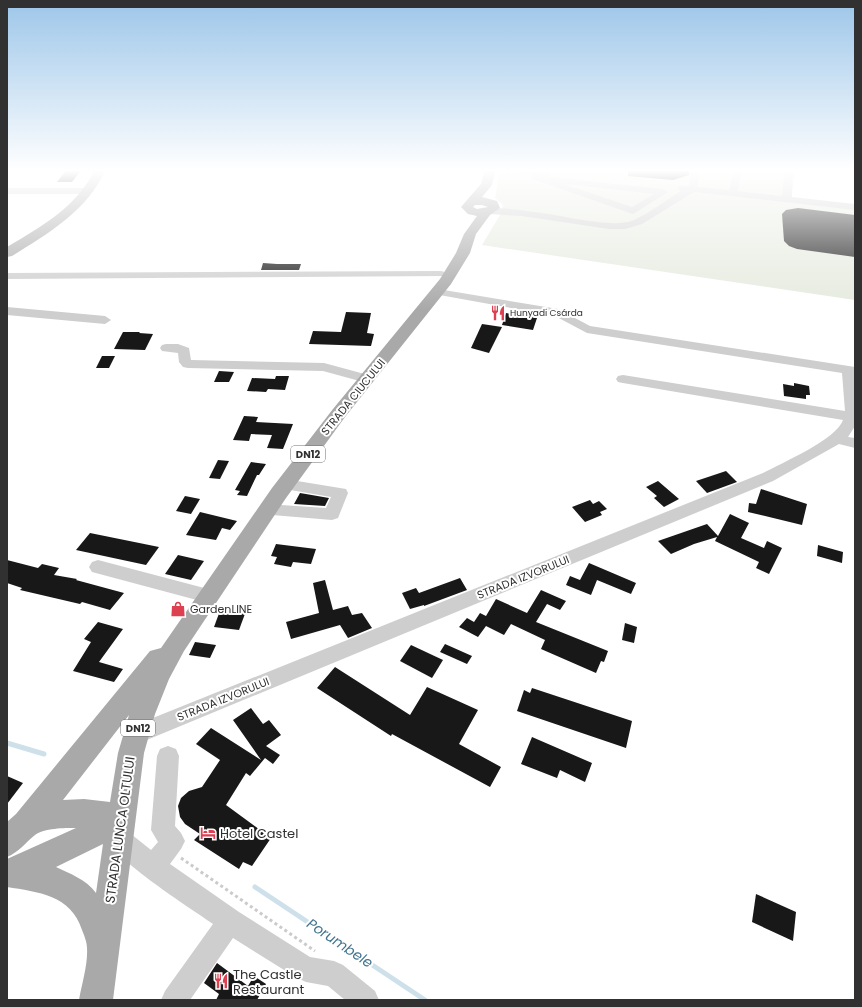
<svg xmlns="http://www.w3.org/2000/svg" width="862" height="1007" viewBox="0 0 862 1007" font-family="Poppins,sans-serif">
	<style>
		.green { fill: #e5eade }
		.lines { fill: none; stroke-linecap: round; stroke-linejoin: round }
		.stream { stroke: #cee1eb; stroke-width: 5 }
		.building { fill: #181818 }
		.path { stroke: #cbcbcb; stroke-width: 3; stroke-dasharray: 3 3; stroke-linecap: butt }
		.minor { fill: #cecece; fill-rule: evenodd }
		.major { fill: #a9a9a9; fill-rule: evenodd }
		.labels { text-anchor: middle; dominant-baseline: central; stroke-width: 4; stroke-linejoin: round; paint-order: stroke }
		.far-poi-label { font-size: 9px; fill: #313131; stroke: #fff; text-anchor: start }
		.shield { fill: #fff; stroke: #6f6f6f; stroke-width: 1 }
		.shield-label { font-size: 10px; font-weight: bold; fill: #313131 }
		.street-label { font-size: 11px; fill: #313131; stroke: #fff }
		.poi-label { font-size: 11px; fill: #313131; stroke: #fff; text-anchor: start }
		.near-street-label { font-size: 13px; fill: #313131; stroke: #fff }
		.near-poi-label { font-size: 13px; fill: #313131; stroke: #fff; text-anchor: start }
		.near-water-label { font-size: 14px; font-style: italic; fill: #437590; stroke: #fff }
	</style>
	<rect width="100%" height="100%" fill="#fff"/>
	<path class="green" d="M 500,169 L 796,169 L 791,197 L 855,206 L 855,300 L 482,245 L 500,215 L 503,205 L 495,198 Z"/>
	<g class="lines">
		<g class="stream">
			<path d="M 7,743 L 44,754"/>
			<path d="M 255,887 L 425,1000"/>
		</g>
	</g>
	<g class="building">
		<path d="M 67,169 L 82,169 L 72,182 L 57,182 Z"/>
		<path d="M 628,169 L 689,169 L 689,175 L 673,180 L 628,176 Z"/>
		<path d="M 798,208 L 855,215 L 855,257 L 797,249 L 789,246 L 784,241 L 782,214 L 786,210 Z"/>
		<path d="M 263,263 L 277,264 L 301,264 L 299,270 L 261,270 Z"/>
		<path d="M 346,312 L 371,313 L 367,333 L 374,334 L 371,346 L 309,344 L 313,331 L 341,332 Z"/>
		<path d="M 506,313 L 537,318 L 533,330 L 502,325 Z"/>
		<path d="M 482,324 L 502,327 L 489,353 L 471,348 Z"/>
		<path d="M 123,332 L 140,332 L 139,333 L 153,334 L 145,350 L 114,349 Z"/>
		<path d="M 102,356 L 115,356 L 109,368 L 96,368 Z"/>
		<path d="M 219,371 L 234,372 L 229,382 L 214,382 Z"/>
		<path d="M 276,376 L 289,376 L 285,390 L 268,389 L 266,392 L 247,391 L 252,378 L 275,379 Z"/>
		<path d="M 794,383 L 809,386 L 810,395 L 806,395 L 806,399 L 784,396 L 783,384 L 794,386 Z"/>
		<path d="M 244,416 L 258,417 L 256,422 L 293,424 L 283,449 L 267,448 L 272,435 L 251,434 L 249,441 L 233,440 Z"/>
		<path d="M 218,460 L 229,461 L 220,479 L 209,478 Z"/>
		<path d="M 251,462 L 266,464 L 259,475 L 257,475 L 247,496 L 237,495 L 240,491 L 235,490 Z"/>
		<path d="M 726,471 L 737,482 L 707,493 L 696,481 Z"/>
		<path d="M 658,481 L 679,499 L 664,507 L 654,498 L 657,496 L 646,487 Z"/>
		<path d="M 761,489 L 807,504 L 802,525 L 748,512 L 749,503 L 756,504 Z"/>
		<path d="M 300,493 L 329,498 L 325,506 L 294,504 Z"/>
		<path d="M 185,496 L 200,499 L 191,514 L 176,511 Z"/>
		<path d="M 590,500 L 593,504 L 599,501 L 607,509 L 600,512 L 602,515 L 585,522 L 572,507 Z"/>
		<path d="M 200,512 L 237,521 L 230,530 L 222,528 L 216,540 L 186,535 Z"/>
		<path d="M 730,514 L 749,523 L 741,538 L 764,548 L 767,541 L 782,548 L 769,574 L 756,568 L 759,562 L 715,541 L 717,537 L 694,544 L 671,554 L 658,541 L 707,524 L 718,536 Z"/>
		<path d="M 90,533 L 159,547 L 146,565 L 76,550 Z"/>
		<path d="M 276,544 L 316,549 L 311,564 L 293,562 L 291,567 L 274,564 L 277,557 L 271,556 Z"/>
		<path d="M 818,545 L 843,552 L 842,563 L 817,556 Z"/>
		<path d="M 178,555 L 204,561 L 191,580 L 165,574 Z"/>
		<path d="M 7,560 L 38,568 L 42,564 L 59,568 L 54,575 L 77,579 L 76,580 L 124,593 L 110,610 L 82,602 L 80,604 L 20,590 L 22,588 L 7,583 Z"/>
		<path d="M 589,563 L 636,583 L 631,594 L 597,580 L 591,595 L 566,585 L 570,576 L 580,580 Z"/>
		<path d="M 460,578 L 467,590 L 424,606 L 424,605 L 410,609 L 402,593 L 416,588 L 419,593 Z"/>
		<path d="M 325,580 L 333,610 L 348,606 L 352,615 L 362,613 L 372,628 L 348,638 L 340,625 L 291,639 L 286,622 L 319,613 L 313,583 Z"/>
		<path d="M 541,590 L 566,601 L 560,610 L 547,604 L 536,622 L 608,651 L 604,662 L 601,661 L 596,673 L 541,649 L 545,640 L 511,624 L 504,635 L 486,626 L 478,637 L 459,627 L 467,618 L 474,622 L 480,613 L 486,616 L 496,599 L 527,613 Z"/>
		<path d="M 221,608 L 246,611 L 239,630 L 214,627 Z"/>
		<path d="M 98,622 L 123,629 L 99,662 L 123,669 L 114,682 L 73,671 L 91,642 L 84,639 Z"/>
		<path d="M 625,623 L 637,627 L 634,643 L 622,640 Z"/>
		<path d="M 195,642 L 216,645 L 210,658 L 189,655 Z"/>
		<path d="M 445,644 L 472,656 L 467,664 L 440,652 Z"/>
		<path d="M 411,645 L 443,660 L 432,678 L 400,661 Z"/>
		<path d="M 335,667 L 410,715 L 427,687 L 478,710 L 459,744 L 501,767 L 490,787 L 392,734 L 391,736 L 317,688 Z"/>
		<path d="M 532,688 L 632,721 L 626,748 L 517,711 L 524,690 L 530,693 Z"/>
		<path d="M 251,708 L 263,724 L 269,720 L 281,735 L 266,746 L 280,755 L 273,764 L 265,758 L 250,776 L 246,773 L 226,805 L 271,838 L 252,866 L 243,862 L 239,869 L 194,840 L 200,834 L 185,824 L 180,817 L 178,806 L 181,798 L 189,791 L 202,787 L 220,760 L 196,744 L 211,728 L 261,760 L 233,720 Z"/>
		<path d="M 532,737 L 592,763 L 585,782 L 560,770 L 557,778 L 521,764 Z"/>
		<path d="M 7,776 L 23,783 L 7,804 Z"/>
		<path d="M 756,894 L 796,912 L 793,941 L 752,922 Z"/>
		<path d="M 217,963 L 248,986 L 254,976 L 266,984 L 257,1000 L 216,1000 L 219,994 L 204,983 Z"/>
	</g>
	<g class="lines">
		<path class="path" d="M 181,858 L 315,951"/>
		<g class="minor">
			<path d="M 508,169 L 548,171 L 551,172 L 551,176 L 540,176 L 663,189 L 668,192 L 633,214 L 532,179 L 532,174 L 512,172 ZM 564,184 L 654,194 L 632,207 Z"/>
			<path d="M 691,169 L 699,169 L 698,187 L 729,190 L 734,169 L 742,169 L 738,191 L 782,196 L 785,169 L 793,169 L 792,197 L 855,204 L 855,210 L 694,192 L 642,224 L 625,229 L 609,229 L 522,216 L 490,214 L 485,211 C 491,204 532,212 542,213 C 565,216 614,229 634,220 C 650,213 666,200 681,191 L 677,188 L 679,186 L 689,186 Z"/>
			<path d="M 7,188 L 89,188 L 94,191 L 89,194 L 7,194 Z"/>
			<path d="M 441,271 L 445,272 L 447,274 L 445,276 L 7,279 L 7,273 Z"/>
			<path d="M 438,289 L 558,309 L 590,326 L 855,367 L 855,426 L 848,437 L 855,438 L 855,448 L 839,444 L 773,481 L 142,742 L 135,745 L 128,742 L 125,735 L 128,728 L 763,473 C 782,463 837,439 843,420 L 623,383 L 618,382 L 616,379 L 618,376 L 623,375 L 845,411 L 842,373 L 587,333 L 555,316 L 434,294 L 432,292 L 434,290 Z"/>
			<path d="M 7,307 L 105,316 L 111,320 L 105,324 L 7,315 Z"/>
			<path d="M 166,344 L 178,344 L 189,348 L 191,360 L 324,363 L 372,376 L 374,379 L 372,382 L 367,383 L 323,371 L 188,368 L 183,367 L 179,362 L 178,353 L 162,351 L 160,348 L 162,345 Z"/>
			<path d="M 285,479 L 346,489 L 348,493 L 338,518 L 332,520 L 260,514 L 258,510 L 260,506 L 266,504 L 326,508 L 331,497 L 279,488 L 277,484 L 279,480 Z"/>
			<path d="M 98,560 L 208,589 L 214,591 L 217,596 L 214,601 L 208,603 L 92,572 L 89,567 L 92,562 Z"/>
			<path d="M 168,746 L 176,749 L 179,756 L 175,826 L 181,833 L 185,841 L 181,849 L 170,864 L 239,912 L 310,957 L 334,961 L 343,965 L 375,991 L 379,1000 L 345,1000 L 328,986 L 306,982 L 297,978 L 233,938 L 190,1000 L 161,1000 L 165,991 L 213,924 C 189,907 116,861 106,838 L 110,830 L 118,826 L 126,830 L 151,850 L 158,842 L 151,830 L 157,756 L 160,749 Z"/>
		</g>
		<g class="major">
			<path d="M 95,169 L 106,169 C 88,210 49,233 12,256 L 7,257 L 7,247 C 41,227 78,206 95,169 Z"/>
			<path d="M 485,169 L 496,169 L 492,185 L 482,197 L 497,201 L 500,208 L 490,215 L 476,234 L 470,253 L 451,284 L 345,417 L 286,498 L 184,651 L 169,679 L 155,714 L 144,753 L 113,1000 L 79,1000 C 82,983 88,965 87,948 C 87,942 84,935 82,930 C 71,895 38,892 7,887 L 7,859 L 76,828 C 64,828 44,828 35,835 C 25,843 19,852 7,857 L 7,822 L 16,814 L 150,651 L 161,648 L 272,488 L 333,409 L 440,279 L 456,253 L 464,234 L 477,216 L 468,214 L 461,207 L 481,184 ZM 475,205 L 482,205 L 488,207 L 477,209 L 473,207 ZM 129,715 L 118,753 L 110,802 L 84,799 L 63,800 ZM 103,844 L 96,893 C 86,879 70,874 56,867 Z"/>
		</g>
	</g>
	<linearGradient id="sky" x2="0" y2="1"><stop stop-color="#9dc6e9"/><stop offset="0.55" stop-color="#fff"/><stop offset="1" stop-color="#fff" stop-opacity="0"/></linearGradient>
	<rect width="862" height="310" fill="url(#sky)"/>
	<defs>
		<g id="restaurant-bare" transform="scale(1.2)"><path d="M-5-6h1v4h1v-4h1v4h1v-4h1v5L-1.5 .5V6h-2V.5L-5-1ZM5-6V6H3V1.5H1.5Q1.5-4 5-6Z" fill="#dc4051" stroke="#fff" stroke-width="2.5" paint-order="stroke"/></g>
		<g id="shop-bare" transform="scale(1.2)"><path d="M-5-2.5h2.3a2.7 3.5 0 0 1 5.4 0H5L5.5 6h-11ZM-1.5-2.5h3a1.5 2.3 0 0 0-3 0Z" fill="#dc4051" stroke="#fff" stroke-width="2.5" paint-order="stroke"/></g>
		<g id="hotel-bare" transform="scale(1.2)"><path d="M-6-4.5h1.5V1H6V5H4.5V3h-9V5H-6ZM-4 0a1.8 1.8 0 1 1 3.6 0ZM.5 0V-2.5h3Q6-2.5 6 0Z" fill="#dc4051" stroke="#fff" stroke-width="2.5" paint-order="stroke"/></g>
	</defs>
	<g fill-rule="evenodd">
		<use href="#restaurant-bare" x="498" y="313"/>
		<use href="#shop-bare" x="178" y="609"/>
		<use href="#hotel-bare" x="208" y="833"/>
		<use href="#restaurant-bare" x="221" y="981"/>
	</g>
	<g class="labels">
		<g class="far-poi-label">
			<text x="510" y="313">Hunyadi Csárda</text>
		</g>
		<g class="shield">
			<rect x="291" y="446" width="34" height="16" rx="3"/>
			<rect x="121" y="720" width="34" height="16" rx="3"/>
		</g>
		<g class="shield-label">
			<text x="308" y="454">DN12</text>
			<text x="138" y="728">DN12</text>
		</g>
		<g class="street-label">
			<text transform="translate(353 397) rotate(-51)">STRADA CIUCULUI</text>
			<text transform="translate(523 577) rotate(-22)">STRADA IZVORULUI</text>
			<text transform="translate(223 699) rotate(-22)">STRADA IZVORULUI</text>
		</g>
		<g class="poi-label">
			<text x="190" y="609">GardenLINE</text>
		</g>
		<g class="near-street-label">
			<text transform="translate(120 830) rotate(-82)">STRADA LUNCA OLTULUI</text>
		</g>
		<g class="near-poi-label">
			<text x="220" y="833">Hotel Castel</text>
			<text x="233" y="974">The Castle<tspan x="233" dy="15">Restaurant</tspan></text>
		</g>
		<g class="near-water-label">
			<text transform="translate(340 943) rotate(34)">Porumbele</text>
		</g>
	</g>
	<rect width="862" height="1007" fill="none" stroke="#313131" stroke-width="16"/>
</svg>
